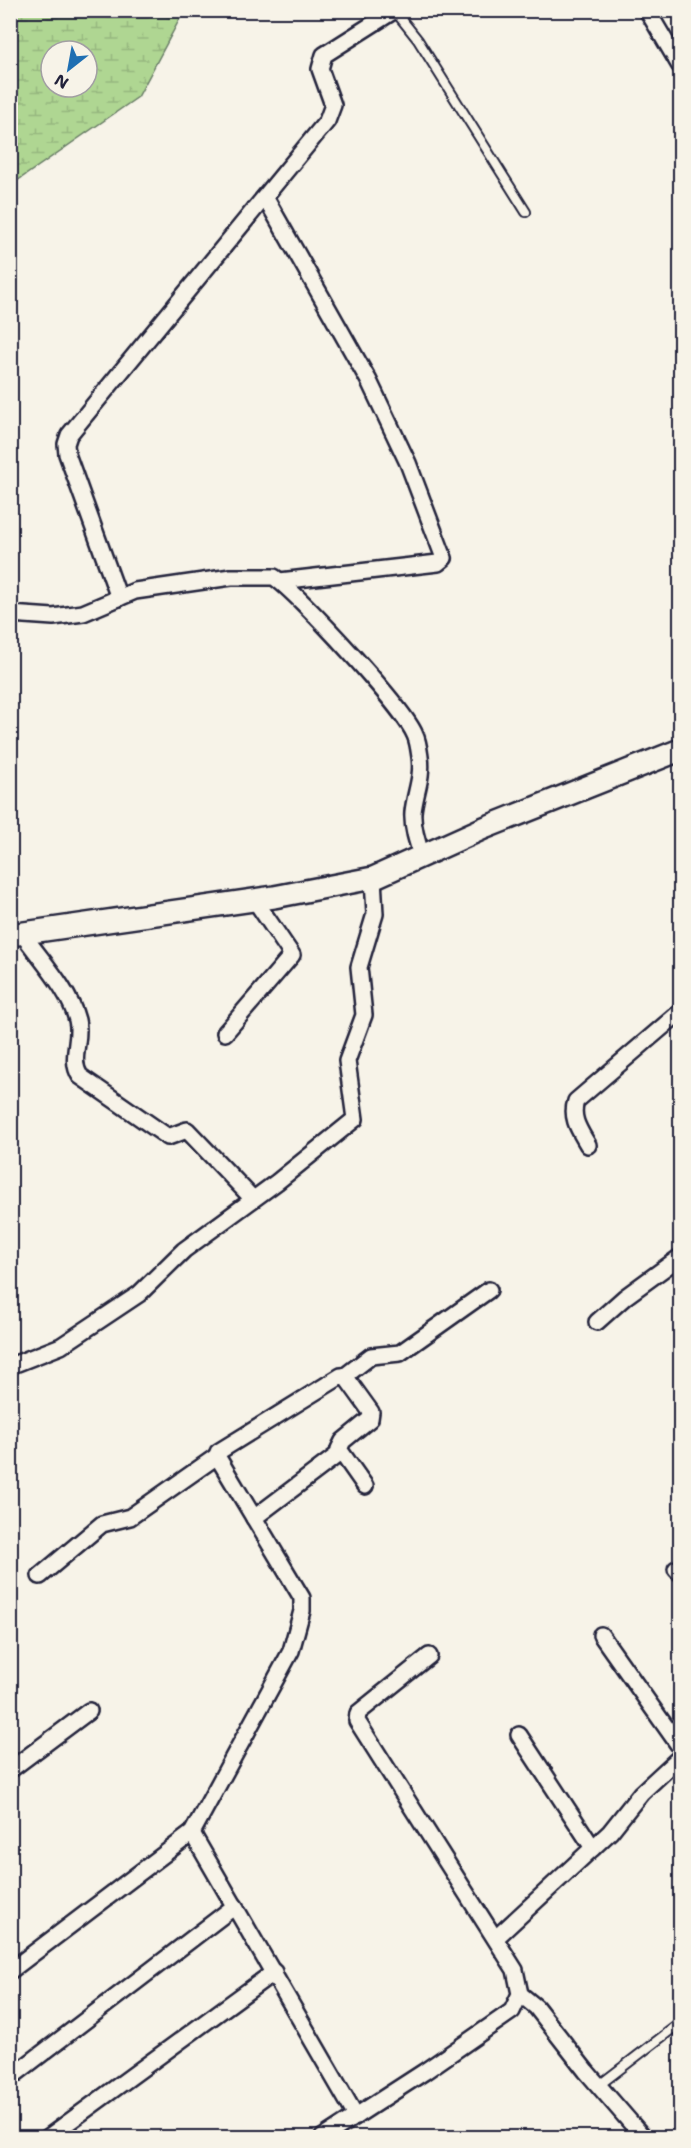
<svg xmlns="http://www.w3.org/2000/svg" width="691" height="2148" viewBox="0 0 691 2148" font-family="'Shantell Sans',sans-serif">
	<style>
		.wetland { fill: url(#wetland-marsh); stroke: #687c66; stroke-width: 1.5; fill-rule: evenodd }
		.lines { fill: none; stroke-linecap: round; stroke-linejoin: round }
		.lane-casing { stroke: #22223b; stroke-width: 12 }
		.street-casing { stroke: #22223b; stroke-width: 20 }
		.secondary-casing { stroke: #22223b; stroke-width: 26 }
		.lane { stroke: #f7f3e8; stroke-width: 8 }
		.street { stroke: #f7f3e8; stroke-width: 15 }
		.secondary { stroke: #f7f3e8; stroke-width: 21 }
	</style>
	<defs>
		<pattern id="wetland-marsh" width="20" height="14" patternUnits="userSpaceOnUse" patternTransform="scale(1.5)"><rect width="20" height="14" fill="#afd692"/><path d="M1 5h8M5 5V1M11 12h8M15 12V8" fill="none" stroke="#96b77f"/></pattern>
	</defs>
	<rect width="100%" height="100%" fill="#f7f3e8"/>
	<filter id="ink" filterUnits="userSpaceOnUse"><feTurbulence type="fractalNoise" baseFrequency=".0167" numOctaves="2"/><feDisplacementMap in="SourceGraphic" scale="12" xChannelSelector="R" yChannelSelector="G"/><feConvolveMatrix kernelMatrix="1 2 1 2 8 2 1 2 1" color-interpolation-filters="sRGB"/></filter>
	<g filter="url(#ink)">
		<path class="wetland" d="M 11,10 L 184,11 L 138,97 L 11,185 ZM 51,51 L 87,51 L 87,87 L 51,87 Z"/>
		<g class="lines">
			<g class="lane-casing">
				<g id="lane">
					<path d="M 395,11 L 418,40 L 526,212"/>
					<path d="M 598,2086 L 680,2023"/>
				</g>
			</g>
			<g class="street-casing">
				<g id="street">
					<path d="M 647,10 L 680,66"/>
					<path d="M 265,197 L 369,381 L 408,463 L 444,558 L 438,563 L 280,581"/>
					<path d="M 119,598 L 67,454 L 66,444 L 69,435 L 327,121 L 333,105 L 320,69 L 324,55 L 395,10"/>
					<path d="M 10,614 L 53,617 L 83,613 L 135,591 L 231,577 L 274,577 C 299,594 404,708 415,735 C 418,741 419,750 420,757 C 423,777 415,793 413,812 C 412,827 417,842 422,856"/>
					<path d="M 22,933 C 40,959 69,989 77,1020 C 82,1039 69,1059 80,1076 L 168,1137 L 187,1130 L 253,1199"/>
					<path d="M 225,1033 L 292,955 L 254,899"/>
					<path d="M 588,1145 C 580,1131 570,1118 576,1101 L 680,1012"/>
					<path d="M 597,1322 L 625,1297 L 680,1257"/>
					<path d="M 10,1366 L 61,1346 L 139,1294 L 184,1250 L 277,1182 L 355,1119 L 347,1061 L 364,1015 L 359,967 L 375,914 L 373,878"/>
					<path d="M 345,1376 L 371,1356 L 400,1353 L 489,1290"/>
					<path d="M 254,1518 L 340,1453"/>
					<path d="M 676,1569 L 680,1573"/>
					<path d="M 40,1576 L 102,1524 L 130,1517 L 217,1456"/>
					<path d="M 601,1635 L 680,1747"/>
					<path d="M 519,1735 L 593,1848"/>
					<path d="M 10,1770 L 89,1711"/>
					<path d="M 192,1833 L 356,2116"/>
					<path d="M 496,1938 L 610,1832 L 641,1793 L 680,1757"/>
					<path d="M 10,1971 L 192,1833 L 291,1651 L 302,1611 L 302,1598 L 217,1456 L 218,1452 L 341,1376 L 345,1376 L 371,1412 L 370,1419 L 343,1441 L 339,1449 L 365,1486"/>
					<path d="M 520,1994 L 536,2007 L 586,2071 L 644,2138"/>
					<path d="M 10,2078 L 235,1906"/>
					<path d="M 47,2138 L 274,1972"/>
					<path d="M 322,2138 L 424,2072 L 512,2011 L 520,1994 L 515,1970 L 357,1721 L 358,1713 L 429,1656"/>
				</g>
			</g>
			<g class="secondary-casing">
				<path id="secondary" d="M 10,935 L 274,897 L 373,878 L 484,828 L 680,750"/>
			</g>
			<use href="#lane" class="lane"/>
			<use href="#street" class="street"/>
			<use href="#secondary" class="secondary"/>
		</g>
	</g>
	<rect width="691" height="2148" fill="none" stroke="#f7f3e8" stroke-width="36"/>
	<rect x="18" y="18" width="655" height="2112" fill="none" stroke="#22223b" stroke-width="2" filter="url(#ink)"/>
	<g transform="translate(69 69) rotate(211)"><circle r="28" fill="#f7f3e8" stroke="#a29fa3" stroke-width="1.5"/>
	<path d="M0-4.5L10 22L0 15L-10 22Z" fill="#1f6fb2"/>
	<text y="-9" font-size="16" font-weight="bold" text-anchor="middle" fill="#22223b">N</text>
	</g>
</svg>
